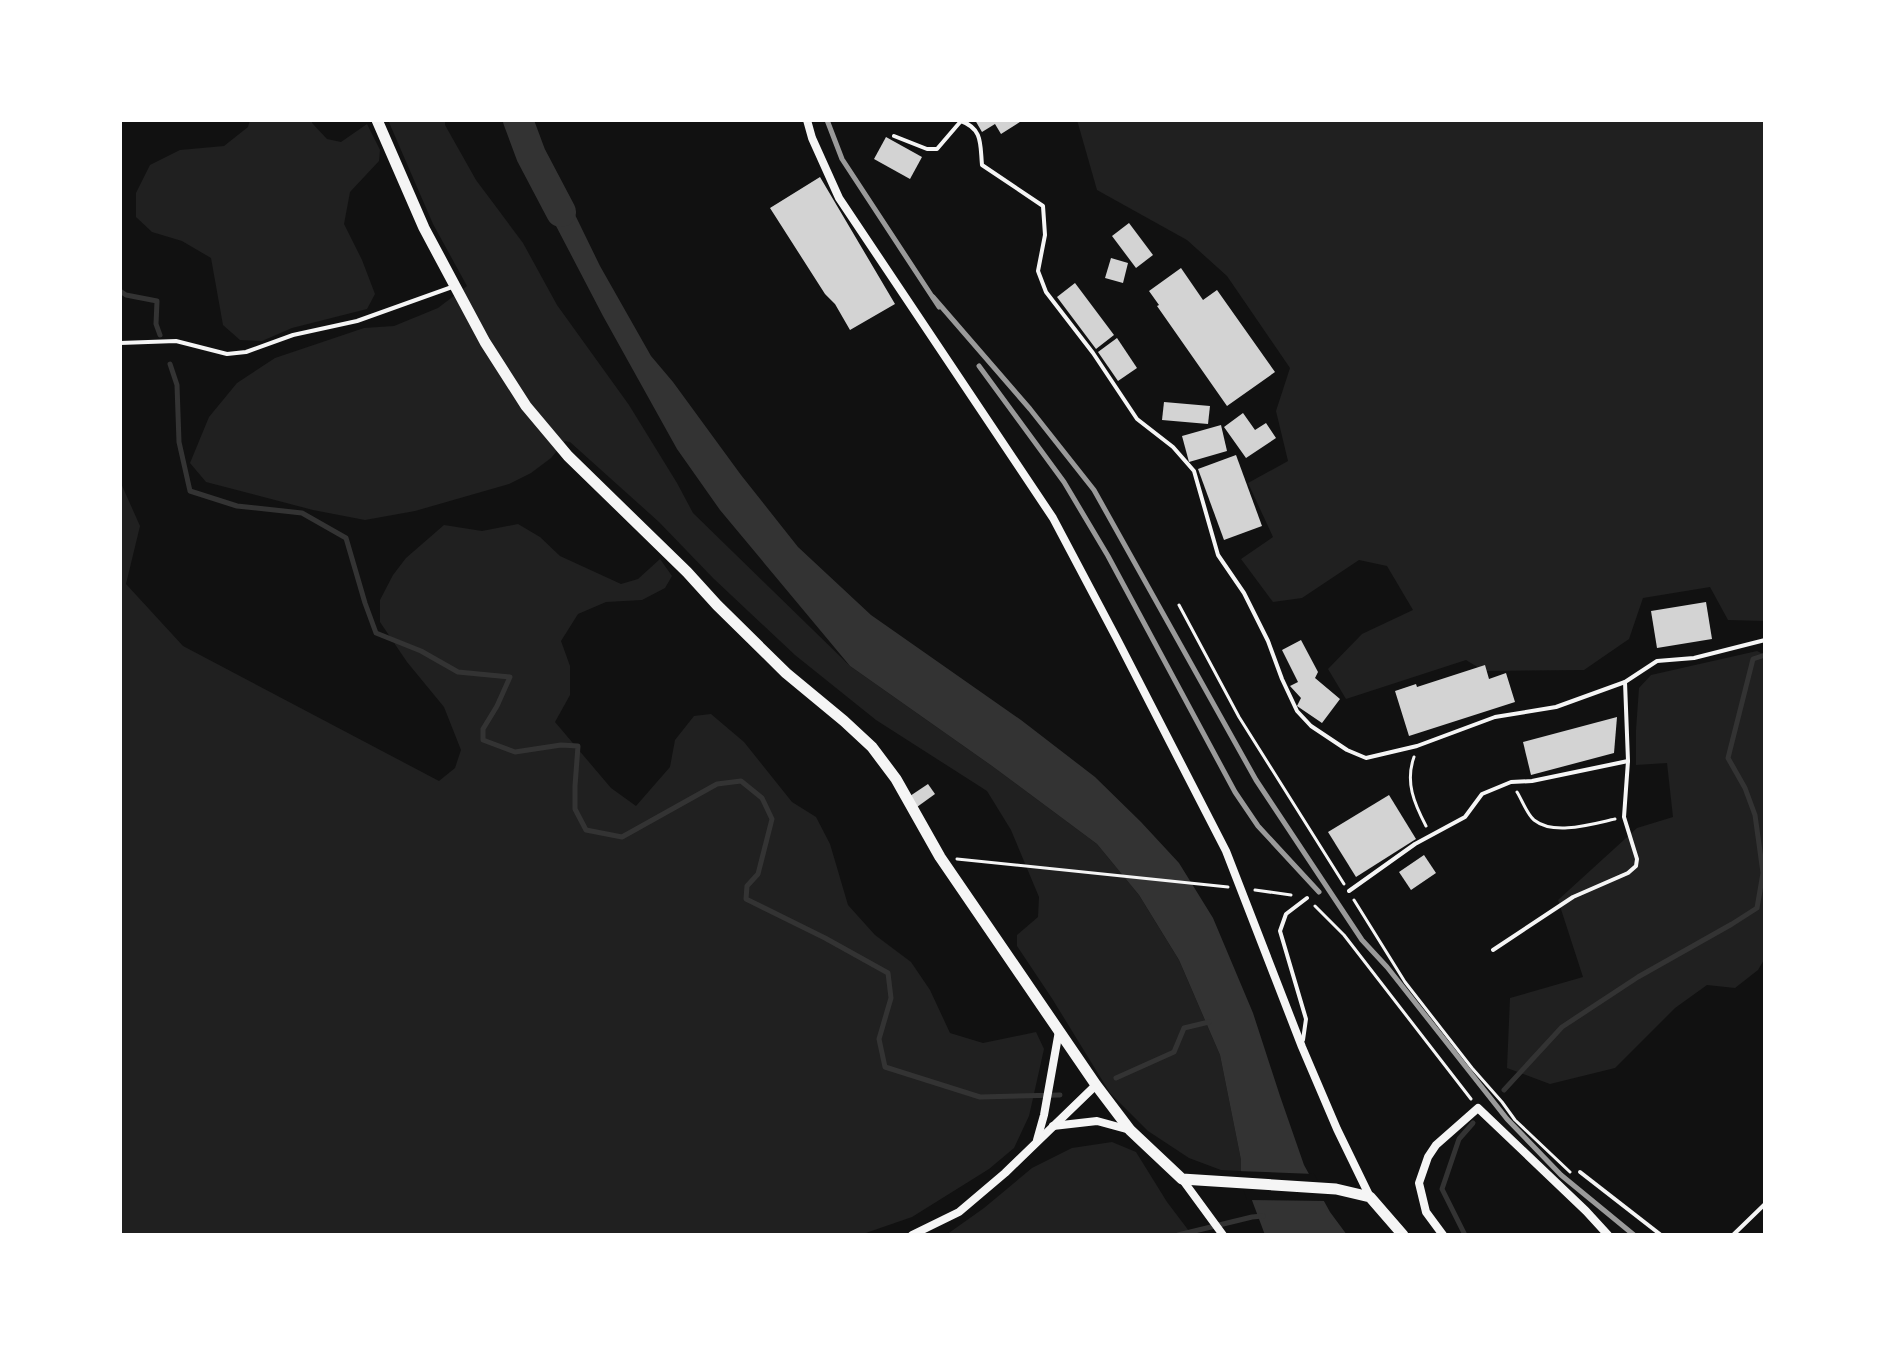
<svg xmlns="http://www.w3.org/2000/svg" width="1885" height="1355" viewBox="0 0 1885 1355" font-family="Jost,sans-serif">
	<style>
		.green { fill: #202020 }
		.water { fill: #333 }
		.pier { fill: #111 }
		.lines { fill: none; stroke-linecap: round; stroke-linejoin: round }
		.stream { stroke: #333; stroke-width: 5 }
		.river { stroke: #333; stroke-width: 30 }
		.building { fill: #d3d3d3 }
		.path { stroke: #f5f5f5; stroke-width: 3 }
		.service { stroke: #f5f5f5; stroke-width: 4 }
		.minor { stroke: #f5f5f5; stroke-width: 8 }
		.secondary { stroke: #f5f5f5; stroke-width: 11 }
		.rail { stroke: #9a9a9a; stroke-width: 5 }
	</style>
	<rect width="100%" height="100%" fill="#111"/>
	<g class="green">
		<path d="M 250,120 L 312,120 L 312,123 L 327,139 L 341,142 L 367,124 L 380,150 L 379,161 L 350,192 L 344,224 L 362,260 L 375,294 L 367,309 L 292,328 L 262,341 L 240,340 L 223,325 L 211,258 L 182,241 L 152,232 L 136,217 L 136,193 L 150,165 L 180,150 L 224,146 L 248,127 Z"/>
		<path d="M 388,120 L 445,120 L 445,125 L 476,180 L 523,243 L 557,305 L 629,405 L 677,483 L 693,513 L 850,666 L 992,766 L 1097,844 L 1139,895 L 1179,960 L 1220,1055 L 1241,1160 L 1241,1171 L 1221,1170 L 1189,1158 L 1148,1131 L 1110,1093 L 1053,1000 L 1017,946 L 1017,935 L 1038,917 L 1039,897 L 1011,830 L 987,791 L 876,720 L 795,655 L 713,578 L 659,522 L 570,442 L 565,441 L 551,458 L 531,473 L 509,484 L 415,511 L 365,520 L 313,510 L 206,482 L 190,463 L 209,417 L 237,383 L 275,358 L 364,328 L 394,326 L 438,308 L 467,286 L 433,224 Z"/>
		<path d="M 1077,120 L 1765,120 L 1765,621 L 1728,620 L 1710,587 L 1643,598 L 1629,639 L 1584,670 L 1484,671 L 1466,660 L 1346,699 L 1328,669 L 1362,634 L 1413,610 L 1387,566 L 1359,560 L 1302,598 L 1273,602 L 1241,559 L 1273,537 L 1248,483 L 1288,461 L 1276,411 L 1290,368 L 1227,276 L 1187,240 L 1097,190 Z"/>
		<path d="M 120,481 L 140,526 L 126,584 L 183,646 L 439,781 L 455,768 L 461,750 L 444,707 L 407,662 L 380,622 L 380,600 L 393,575 L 406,558 L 444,525 L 482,531 L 518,524 L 540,537 L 560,556 L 621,584 L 638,579 L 660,559 L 672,576 L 665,588 L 642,600 L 606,602 L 578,614 L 561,641 L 570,666 L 570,695 L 555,722 L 611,788 L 636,806 L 670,767 L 675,740 L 694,716 L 711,714 L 744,742 L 792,802 L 816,817 L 830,844 L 848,905 L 875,935 L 911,962 L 930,990 L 950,1033 L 983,1043 L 1036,1032 L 1044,1049 L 1029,1116 L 1014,1148 L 989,1169 L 912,1217 L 860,1235 L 120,1235 Z"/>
		<path d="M 1757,651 L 1765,655 L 1765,958 L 1758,970 L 1735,988 L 1707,985 L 1675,1008 L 1615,1068 L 1550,1084 L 1507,1068 L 1510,998 L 1583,977 L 1558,900 L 1637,828 L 1673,817 L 1667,763 L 1636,765 L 1636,730 L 1639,688 L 1651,675 Z"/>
		<path d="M 1112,1142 L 1136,1152 L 1167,1202 L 1192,1235 L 946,1235 L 984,1208 L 1032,1168 L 1072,1148 Z"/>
	</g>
	<path class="water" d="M 552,174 L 561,186 L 600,266 L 651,356 L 673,382 L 741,475 L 798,547 L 871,615 L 1021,720 L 1095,777 L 1141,822 L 1179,863 L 1213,918 L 1253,1013 L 1280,1096 L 1304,1165 L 1330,1212 L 1347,1235 L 1265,1235 L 1241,1171 L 1241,1160 L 1220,1055 L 1179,960 L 1139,895 L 1097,844 L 992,766 L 850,666 L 720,510 L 677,449 L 603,316 L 531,178 Z"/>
	<path class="pier" d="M 1237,1171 L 1314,1174 L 1329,1201 L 1247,1200 Z"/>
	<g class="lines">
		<g class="stream">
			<path d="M 120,291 L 126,295 L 157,301 L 156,324 L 160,335"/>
			<path d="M 170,364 L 177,385 L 179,442 L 190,491 L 237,506 L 302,513 L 346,538 L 365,603 L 376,633 L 421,651 L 458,672 L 510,677 L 497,706 L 483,729 L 483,740 L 515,752 L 561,745 L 578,746 L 575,786 L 575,809 L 586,830 L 622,837 L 717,784 L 741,781 L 762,798 L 772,819 L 758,874 L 747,886 L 746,899 L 825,938 L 888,973 L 891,998 L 879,1039 L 885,1067 L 980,1097 L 1060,1095"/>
			<path d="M 1116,1078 L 1174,1052 L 1184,1028 L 1209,1022"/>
			<path d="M 1504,1090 L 1562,1027 L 1638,977 L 1732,924 L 1757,908 L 1763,873 L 1755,815 L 1745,788 L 1728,758 L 1753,659 L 1765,655"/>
			<path d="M 1178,1235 L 1252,1217 L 1263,1216"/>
			<path d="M 1465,1235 L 1442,1189 L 1459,1139 L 1473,1123"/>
		</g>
		<path class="river" d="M 518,120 L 531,155 L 561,212"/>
	</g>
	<g class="building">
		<path d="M 975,120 L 1023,120 L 1001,134 L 995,124 L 982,132 Z"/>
		<path d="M 886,137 L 922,157 L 910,179 L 874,159 Z"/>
		<path d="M 820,177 L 895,304 L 850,330 L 835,304 L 825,294 L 770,208 Z"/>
		<path d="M 1129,223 L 1153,255 L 1136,268 L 1112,236 Z"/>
		<path d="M 1111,258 L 1128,263 L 1123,283 L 1105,278 Z"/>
		<path d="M 1181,268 L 1203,300 L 1217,290 L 1275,372 L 1227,406 L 1157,306 L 1159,305 L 1149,291 Z"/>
		<path d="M 1075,283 L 1114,335 L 1096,349 L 1057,297 Z"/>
		<path d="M 1117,338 L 1137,368 L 1118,381 L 1098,352 Z"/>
		<path d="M 1164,402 L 1210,406 L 1208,424 L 1162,420 Z"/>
		<path d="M 1243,413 L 1255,430 L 1266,423 L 1276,438 L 1246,458 L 1224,427 Z"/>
		<path d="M 1221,425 L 1227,451 L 1189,462 L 1182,436 Z"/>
		<path d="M 1236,455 L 1262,526 L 1224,540 L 1198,469 Z"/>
		<path d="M 1706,602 L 1712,639 L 1657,648 L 1651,611 Z"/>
		<path d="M 1301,640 L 1318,672 L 1315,678 L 1340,699 L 1322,723 L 1297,706 L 1301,698 L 1290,686 L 1298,682 L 1282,650 Z"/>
		<path d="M 1485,665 L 1489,679 L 1506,673 L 1515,702 L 1409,736 L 1395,691 L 1416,684 L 1417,687 Z"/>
		<path d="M 1617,717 L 1614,753 L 1531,775 L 1523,742 Z"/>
		<path d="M 928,784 L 935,794 L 917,807 L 910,796 Z"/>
		<path d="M 1389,795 L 1416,839 L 1356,877 L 1328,832 Z"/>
		<path d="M 1424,855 L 1436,873 L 1411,890 L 1399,872 Z"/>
	</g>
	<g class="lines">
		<g class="path">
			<path d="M 1179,605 L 1239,717 L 1344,884"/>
			<path d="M 1414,757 C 1405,782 1414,803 1426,826"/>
			<path d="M 1517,792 C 1522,800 1527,814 1534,820 C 1554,836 1592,824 1615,819"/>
			<path d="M 957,859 L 1228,887"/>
			<path d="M 1255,890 L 1291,895"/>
			<path d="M 1354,900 L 1405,982 L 1472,1068 L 1502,1102 L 1515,1120 L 1570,1172"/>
			<path d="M 1315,906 L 1344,935 L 1471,1099"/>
		</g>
		<g class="service">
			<path d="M 894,136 L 927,149 L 937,149 L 961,121 C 983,129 980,144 982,165 L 1043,206 L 1045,235 L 1038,271 L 1046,292 L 1093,353 L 1137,419 L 1173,447 L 1194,471 L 1218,555 L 1244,593 L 1268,641 L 1282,679 L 1297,711 L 1311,726 L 1347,750 L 1366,758 L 1417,746 L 1495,717 L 1556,707 L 1625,682 L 1657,661 L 1694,658 L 1765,640"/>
			<path d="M 120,343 L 176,341 L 227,354 L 246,352 L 293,335 L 357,321 L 452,287"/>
			<path d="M 1349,891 L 1415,844 L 1465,817 L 1482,794 L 1511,782 L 1532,781 L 1628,761"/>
			<path d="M 1493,950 L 1573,897 L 1628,873 L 1636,866 L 1637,859 L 1624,817 L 1628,761 L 1625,682"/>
			<path d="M 1303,1040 L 1306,1019 L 1280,931 L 1286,914 L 1307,898"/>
			<path d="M 1580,1172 L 1661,1235"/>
			<path d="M 1733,1235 L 1765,1204"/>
		</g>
		<g class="minor">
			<path d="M 807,120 L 812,138 L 839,198 L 1053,518 L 1117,639 L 1226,851 L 1302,1047 L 1337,1129 L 1370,1197"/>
			<path d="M 1053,1126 L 1097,1121 L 1130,1130"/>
			<path d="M 1037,1140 L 1044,1115 L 1059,1031"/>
			<path d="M 1182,1179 L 1223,1235"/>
			<path d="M 912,1235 L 959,1212 L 1005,1173 L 1096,1085"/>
			<path d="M 1443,1235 L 1426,1212 L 1419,1183 L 1428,1157 L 1436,1145 L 1478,1108 L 1586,1211 L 1608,1235"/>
		</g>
		<path class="secondary" d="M 377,120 L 424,228 L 455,286 L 485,342 L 526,406 L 568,456 L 687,572 L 717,605 L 786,673 L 844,721 L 872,747 L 896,779 L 940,857 L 1096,1085 L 1130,1130 L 1182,1179 L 1336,1189 L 1370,1197 L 1403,1235"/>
		<g class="rail">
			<path d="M 827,120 L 842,159 L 939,307"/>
			<path d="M 933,297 L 1030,409 L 1094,490 L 1256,780 L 1362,940 L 1387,967 L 1507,1119 L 1561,1175 L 1634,1235"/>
			<path d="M 979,366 L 1064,482 L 1108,556 L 1235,792 L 1258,826 L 1319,892"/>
		</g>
	</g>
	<rect width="1885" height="1355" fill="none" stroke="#ffffff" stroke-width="244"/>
</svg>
